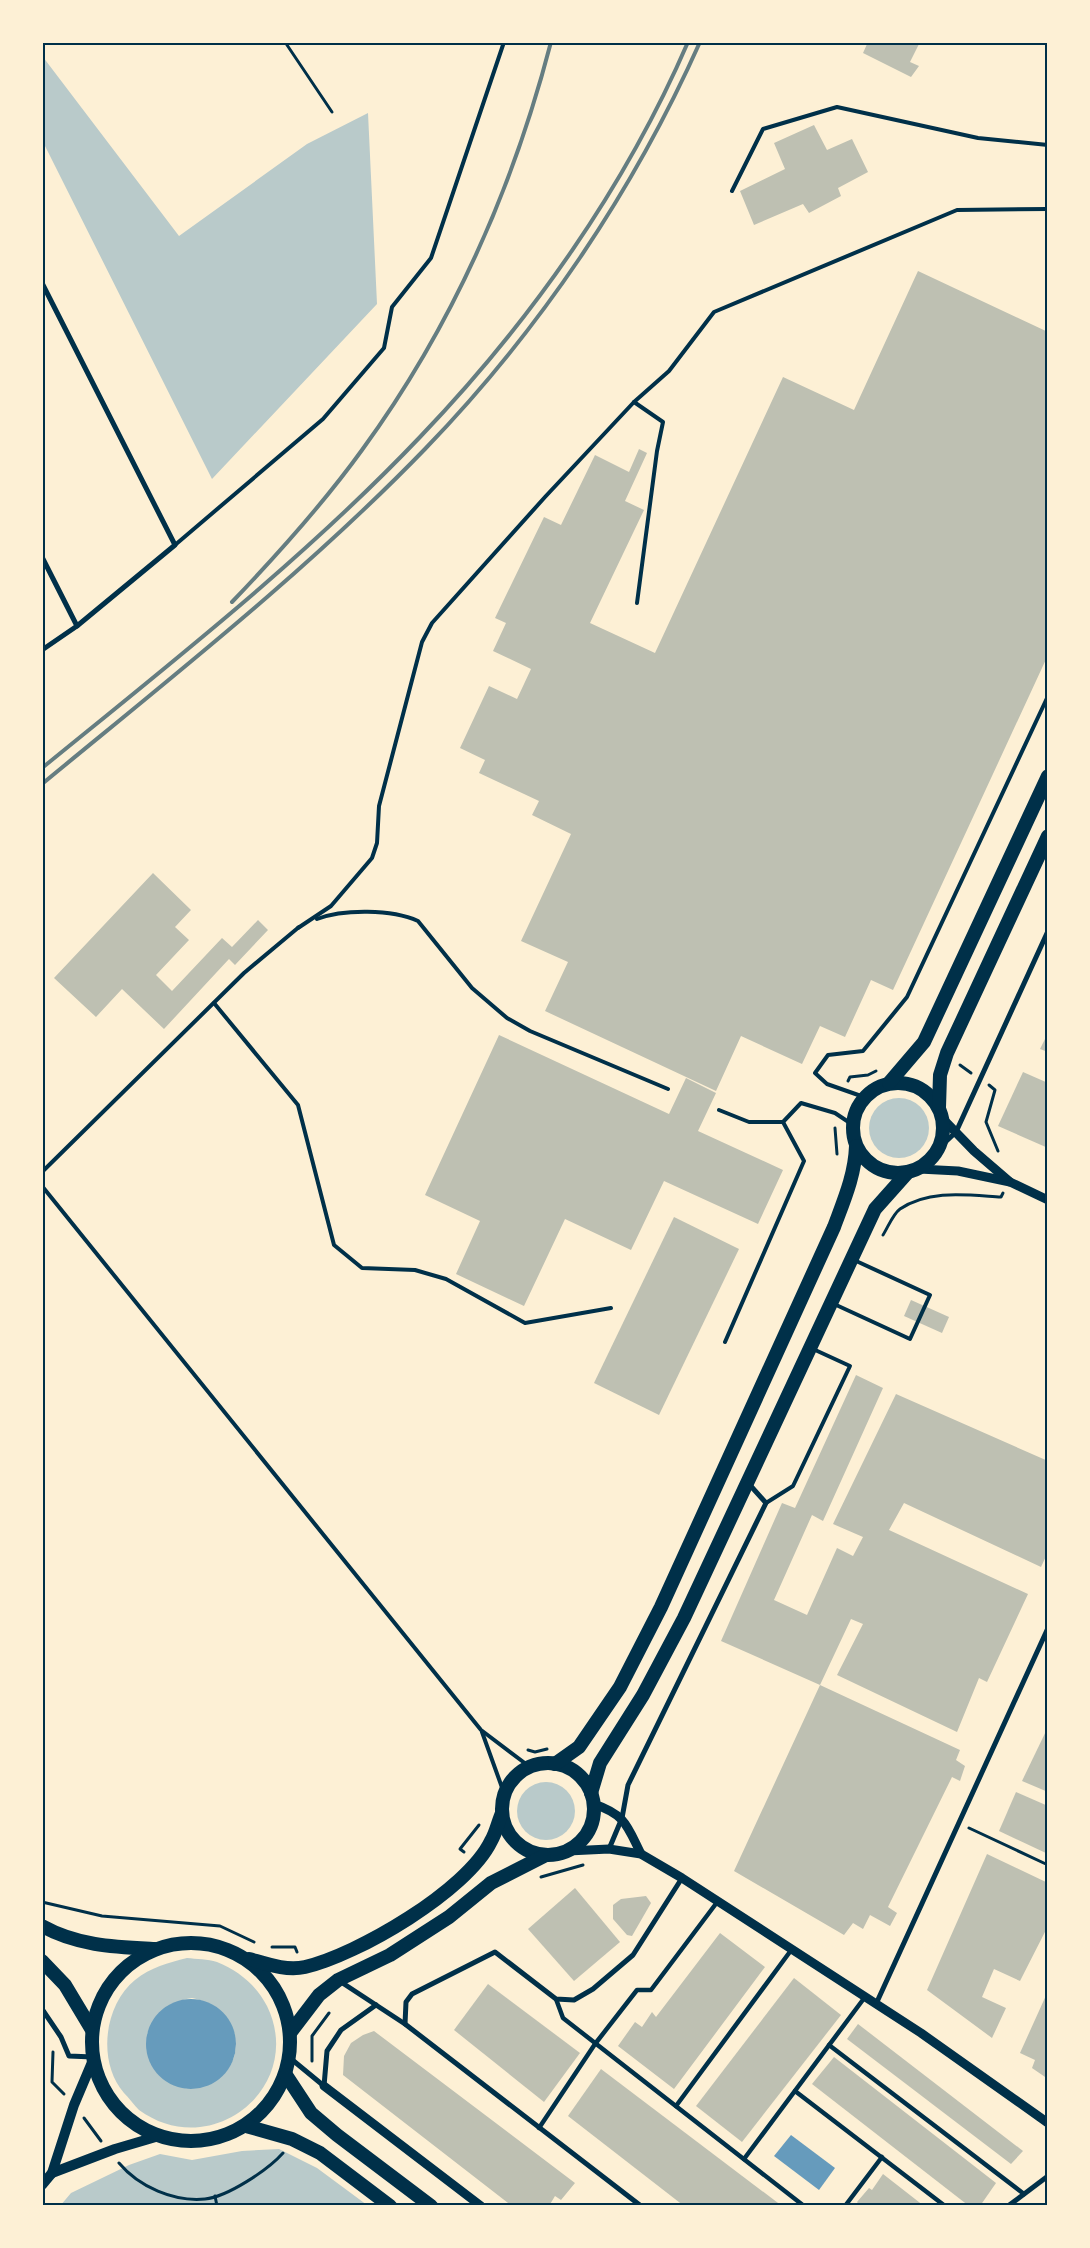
<svg xmlns="http://www.w3.org/2000/svg" width="1090" height="2248" viewBox="0 0 1090 2248" font-family="'IBM Plex Sans',sans-serif">
	<style>
		.green { fill: #b9caca; fill-rule: evenodd }
		.water { fill: #669bbc }
		.building { fill: #bec0b2 }
		.lines { fill: none; stroke-linecap: round; stroke-linejoin: round }
		.path { stroke: #003049; stroke-width: 3 }
		.service { stroke: #003049; stroke-width: 4 }
		.pedestrian { stroke: #003049; stroke-width: 4.5 }
		.minor { stroke: #003049; stroke-width: 5 }
		.tertiary { stroke: #003049; stroke-width: 9 }
		.secondary { stroke: #003049; stroke-width: 10 }
		.trunk { stroke: #003049; stroke-width: 14 }
		.rail { stroke: #657d81; stroke-width: 4 }
		.neatline { fill: none; stroke: #003049; stroke-width: 2 }
	</style>
	<rect width="100%" height="100%" fill="#fdf0d5"/>
	<g class="green">
		<path d="M 43,57 L 179,236 L 307,144 L 368,113 L 377,304 L 212,479 L 43,142 Z"/>
		<circle cx="899" cy="1128" r="30"/>
		<circle cx="546" cy="1811" r="29"/>
		<path d="M 187,1958 C 196,1959 208,1959 217,1962 C 239,1971 256,1985 267,2006 C 306,2086 212,2163 139,2110 C 134,2105 129,2098 124,2093 C 97,2062 104,2005 135,1980 C 151,1967 168,1963 187,1958 ZM 192,1998 C 253,2010 250,2086 186,2089 L 147,2034 C 156,2012 169,2002 192,1998 Z"/>
		<path d="M 279,2149 L 317,2168 L 367,2205 L 60,2206 L 71,2193 L 129,2165 L 160,2154 L 192,2160 L 242,2151 Z"/>
	</g>
	<g class="water">
		<circle cx="191" cy="2044" r="45"/>
		<path d="M 791,2135 L 835,2168 L 819,2190 L 774,2156 Z"/>
	</g>
	<g class="building">
		<path d="M 868,42 L 920,42 L 910,62 L 919,66 L 911,77 L 863,53 Z"/>
		<path d="M 814,125 L 827,150 L 852,139 L 868,172 L 838,188 L 841,196 L 809,213 L 803,204 L 754,225 L 740,191 L 785,169 L 774,143 Z"/>
		<path d="M 918,271 L 1048,332 L 1048,655 L 893,990 L 871,980 L 845,1037 L 820,1026 L 802,1064 L 741,1036 L 716,1091 L 545,1011 L 568,962 L 521,941 L 571,834 L 532,815 L 539,801 L 479,773 L 485,760 L 460,748 L 489,686 L 517,699 L 531,669 L 493,651 L 506,623 L 495,618 L 544,517 L 561,525 L 595,455 L 629,472 L 639,449 L 647,453 L 625,501 L 644,510 L 590,623 L 655,653 L 783,377 L 854,410 Z"/>
		<path d="M 153,873 L 191,910 L 175,927 L 189,940 L 156,975 L 172,991 L 222,938 L 232,947 L 258,920 L 268,930 L 235,965 L 229,959 L 164,1029 L 122,989 L 96,1017 L 54,978 Z"/>
		<path d="M 1048,1033 L 1048,1052 L 1040,1049 Z"/>
		<path d="M 499,1035 L 669,1114 L 686,1078 L 716,1093 L 698,1131 L 783,1170 L 758,1224 L 664,1181 L 631,1250 L 565,1219 L 524,1306 L 456,1274 L 480,1221 L 425,1195 Z"/>
		<path d="M 1023,1072 L 1048,1083 L 1048,1148 L 998,1126 Z"/>
		<path d="M 674,1217 L 739,1249 L 659,1415 L 594,1383 Z"/>
		<path d="M 911,1300 L 949,1317 L 942,1333 L 904,1316 Z"/>
		<path d="M 856,1375 L 883,1388 L 823,1521 L 812,1515 L 774,1600 L 807,1615 L 837,1548 L 853,1556 L 863,1537 L 833,1524 L 896,1394 L 1048,1461 L 1048,1552 L 1041,1567 L 904,1503 L 889,1530 L 1028,1594 L 987,1682 L 979,1678 L 957,1732 L 837,1675 L 863,1624 L 851,1619 L 820,1685 L 721,1641 L 782,1503 L 795,1508 Z"/>
		<path d="M 820,1685 L 960,1750 L 956,1760 L 965,1766 L 960,1781 L 952,1777 L 888,1907 L 897,1913 L 890,1926 L 870,1915 L 863,1929 L 853,1923 L 844,1935 L 734,1871 Z"/>
		<path d="M 1048,1727 L 1048,1792 L 1022,1781 Z"/>
		<path d="M 1016,1792 L 1048,1806 L 1048,1854 L 999,1831 Z"/>
		<path d="M 987,1854 L 1048,1883 L 1048,1926 L 1020,1981 L 994,1969 L 982,1997 L 1006,2008 L 992,2038 L 927,1990 Z"/>
		<path d="M 575,1888 L 620,1942 L 574,1981 L 528,1929 Z"/>
		<path d="M 646,1896 L 651,1903 L 632,1936 L 627,1935 L 613,1919 L 613,1905 L 621,1899 Z"/>
		<path d="M 720,1933 L 765,1967 L 674,2089 L 618,2046 L 635,2022 L 642,2027 L 652,2012 L 656,2017 Z"/>
		<path d="M 794,1978 L 841,2015 L 742,2142 L 696,2106 Z"/>
		<path d="M 488,1984 L 580,2053 L 544,2102 L 454,2030 Z"/>
		<path d="M 1048,1991 L 1048,2079 L 1032,2068 L 1035,2060 L 1020,2053 Z"/>
		<path d="M 858,2024 L 1023,2151 L 1011,2164 L 847,2039 Z"/>
		<path d="M 374,2031 L 575,2183 L 561,2200 L 555,2196 L 549,2206 L 512,2206 L 343,2075 L 344,2056 L 351,2043 L 363,2035 Z"/>
		<path d="M 834,2057 L 996,2183 L 980,2206 L 969,2206 L 812,2084 Z"/>
		<path d="M 601,2069 L 782,2206 L 684,2206 L 568,2116 Z"/>
		<path d="M 883,2174 L 924,2206 L 860,2206 L 857,2202 L 869,2188 L 872,2190 Z"/>
	</g>
	<g class="lines">
		<g class="path">
			<path d="M 285,42 L 332,112"/>
			<path d="M 960,1065 L 971,1073"/>
			<path d="M 848,1081 L 850,1077 L 868,1075 L 876,1071"/>
			<path d="M 989,1085 L 995,1090 L 986,1122 L 998,1151"/>
			<path d="M 835,1128 L 837,1154"/>
			<path d="M 883,1235 C 888,1227 893,1214 900,1209 C 929,1189 968,1195 1001,1197 L 1003,1193"/>
			<path d="M 528,1750 L 535,1752 L 547,1749"/>
			<path d="M 969,1828 L 1048,1865"/>
			<path d="M 464,1852 L 460,1849 L 479,1825"/>
			<path d="M 541,1877 L 583,1865"/>
			<path d="M 42,1902 L 102,1916 L 220,1926 L 254,1942"/>
			<path d="M 272,1947 L 295,1947 L 297,1952"/>
			<path d="M 53,2052 L 52,2082 L 64,2094"/>
			<path d="M 312,2061 L 312,2036 L 329,2013"/>
			<path d="M 84,2118 L 101,2141"/>
			<path d="M 119,2163 C 139,2187 174,2202 205,2199 C 227,2197 268,2170 283,2153"/>
			<path d="M 215,2196 L 217,2206"/>
		</g>
		<g class="service">
			<path d="M 732,191 L 763,129 L 837,107 L 978,138 L 1048,145"/>
			<path d="M 634,402 L 663,422 L 657,451 L 637,603"/>
			<path d="M 175,545 L 323,419 L 384,348 L 392,307 L 431,258 L 504,42"/>
			<path d="M 317,919 C 343,909 392,909 418,921 L 472,988 L 507,1018 L 530,1031 L 668,1089"/>
			<path d="M 298,928 L 331,906 L 372,858 L 377,843 L 379,806 L 422,642 L 432,623 L 545,497 L 634,402 L 669,371 L 714,312 L 957,210 L 1048,209"/>
			<path d="M 214,1003 L 298,1105 L 334,1245 L 362,1268 L 415,1270 L 446,1279 L 525,1323 L 611,1308"/>
			<path d="M 864,1097 L 827,1084 L 815,1073 L 828,1055 L 863,1051 L 907,997 L 1048,696"/>
			<path d="M 719,1110 L 749,1122 L 783,1122 L 801,1103 L 835,1113 L 853,1125"/>
			<path d="M 42,1172 L 244,973 L 299,927"/>
			<path d="M 42,1186 L 481,1730 L 530,1767"/>
			<path d="M 834,1304 L 910,1339 L 930,1295 L 854,1260"/>
			<path d="M 725,1342 L 804,1161 L 783,1122"/>
			<path d="M 766,1503 L 793,1486 L 850,1366 L 813,1349"/>
			<path d="M 482,1732 L 504,1793"/>
		</g>
		<g class="pedestrian">
			<path d="M 556,1999 L 563,2018 L 804,2206"/>
			<path d="M 829,2045 L 1024,2194"/>
			<path d="M 795,2091 L 945,2206"/>
			<path d="M 676,2106 L 792,1949"/>
			<path d="M 539,2128 L 595,2044 L 637,1990 L 651,1990 L 718,1901"/>
			<path d="M 744,2159 L 865,1997"/>
			<path d="M 845,2206 L 882,2157"/>
		</g>
		<g class="minor">
			<path d="M 42,283 L 175,545 L 77,626 L 42,650"/>
			<path d="M 42,557 L 77,626"/>
			<path d="M 939,1148 L 956,1132 L 1048,931"/>
			<path d="M 609,1849 L 622,1818 L 628,1785 L 766,1503 L 749,1484"/>
			<path d="M 341,1982 L 405,2024 L 641,2206"/>
			<path d="M 876,2004 L 1048,1628"/>
			<path d="M 42,2009 L 61,2037 L 69,2056 L 93,2057"/>
			<path d="M 405,2024 L 406,2002 L 412,1994 L 495,1952 L 556,1999 L 574,2000 L 593,1989 L 633,1955 L 682,1878"/>
			<path d="M 290,2058 L 324,2086"/>
			<path d="M 324,2086 L 327,2051 L 341,2030 L 376,2005"/>
			<path d="M 1008,2206 L 1048,2176"/>
		</g>
		<g class="tertiary">
			<path d="M 943,1119 L 974,1151 L 1010,1182"/>
			<path d="M 919,1169 L 958,1171 L 1010,1182 L 1048,1200"/>
			<path d="M 594,1804 C 626,1815 627,1826 641,1854"/>
			<path d="M 568,1851 L 609,1849 L 641,1854 L 682,1878 L 921,2033 L 1048,2123"/>
			<path d="M 324,2086 L 481,2206"/>
		</g>
		<g class="secondary">
			<path d="M 52,2173 L 115,2149 L 159,2136"/>
			<path d="M 42,2185 L 52,2173 L 74,2105 L 93,2060"/>
		</g>
		<g class="trunk">
			<circle cx="898" cy="1128" r="45"/>
			<path d="M 889,1083 L 924,1042 L 1048,776"/>
			<path d="M 939,1107 L 940,1075 L 947,1053 L 1048,836"/>
			<circle cx="548" cy="1809" r="46"/>
			<path d="M 555,1764 L 579,1747 L 620,1687 L 661,1607 L 834,1227 C 844,1200 855,1175 856,1146"/>
			<path d="M 591,1793 L 600,1763 L 643,1695 L 684,1618 L 875,1209 L 908,1172"/>
			<path d="M 42,1926 C 78,1946 115,1947 155,1949"/>
			<circle cx="191" cy="2042" r="99"/>
			<path d="M 249,1959 C 267,1964 286,1971 305,1967 C 357,1955 467,1891 491,1841 C 496,1833 498,1822 502,1813"/>
			<path d="M 42,1961 L 65,1985 L 92,2030"/>
			<path d="M 290,2033 L 319,1995 L 338,1980 L 390,1955 L 449,1917 L 491,1883 L 544,1856"/>
			<path d="M 286,2075 L 311,2113 L 337,2135 L 431,2206"/>
			<path d="M 246,2126 L 292,2139 L 320,2153 L 390,2206"/>
		</g>
		<g class="rail">
			<path d="M 232,602 C 278,554 323,504 362,450 C 451,328 513,188 551,42"/>
			<path d="M 42,768 C 172,662 305,558 420,437 C 530,322 625,188 688,42"/>
			<path d="M 42,784 C 173,676 307,571 425,449 C 539,331 633,192 700,42"/>
		</g>
	</g>
	<rect width="1090" height="2248" fill="none" stroke="#fdf0d5" stroke-width="88"/>
	<rect x="44" y="44" width="1002" height="2160" class="neatline"/>
</svg>
